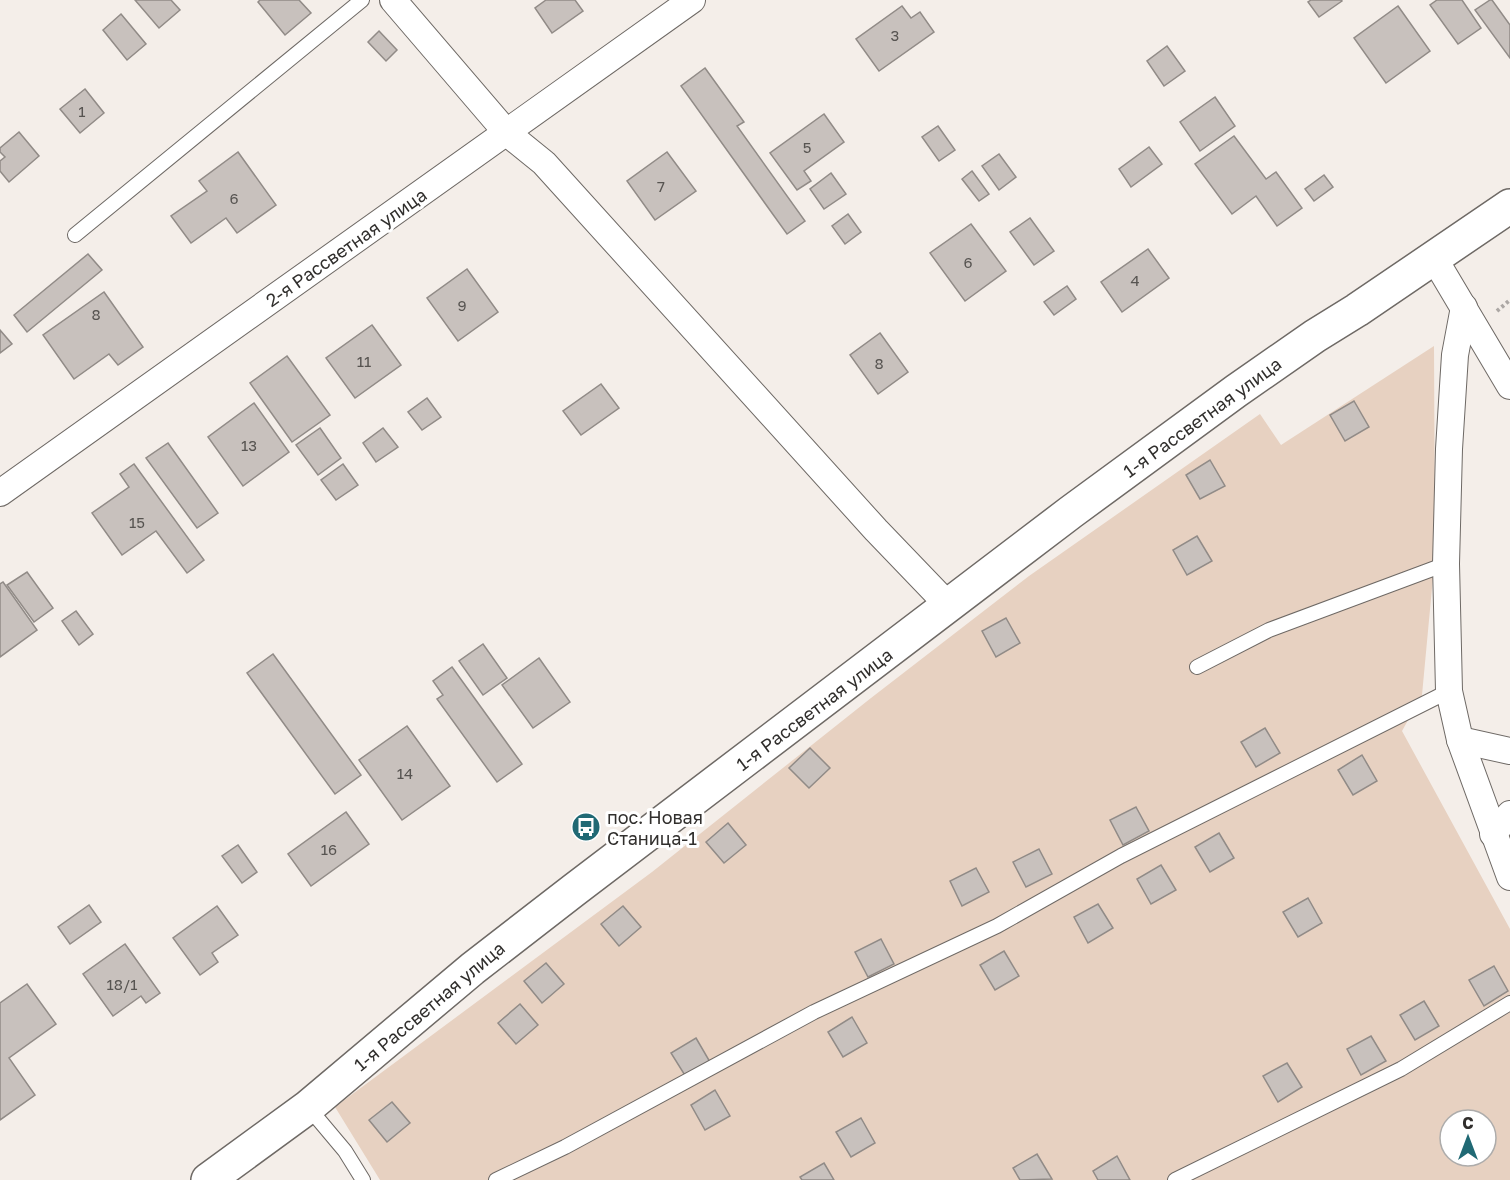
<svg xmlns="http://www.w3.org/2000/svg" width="1510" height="1180" viewBox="0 0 1510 1180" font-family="'Golos Text',sans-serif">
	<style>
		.green { fill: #e7d1c1; fill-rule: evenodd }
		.building { fill: #c8c1bd; stroke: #918b87; stroke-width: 1.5 }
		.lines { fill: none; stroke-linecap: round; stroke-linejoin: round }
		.service-casing { stroke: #6e6965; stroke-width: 16 }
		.minor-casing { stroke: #6e6965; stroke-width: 28 }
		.tertiary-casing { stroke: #6e6965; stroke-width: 36 }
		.path { stroke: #aca7a4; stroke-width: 4; stroke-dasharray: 3 3; stroke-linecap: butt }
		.service { stroke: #fff; stroke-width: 14 }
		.minor { stroke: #fff; stroke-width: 26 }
		.tertiary { stroke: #fff; stroke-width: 33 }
		.labels { text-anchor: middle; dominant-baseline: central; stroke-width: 6; stroke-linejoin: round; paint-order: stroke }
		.number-label { font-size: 15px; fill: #575451 }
		.street-label { font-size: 18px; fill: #312f2d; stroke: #fff }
		.poi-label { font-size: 18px; fill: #312f2d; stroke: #fff; text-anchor: start }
	</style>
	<rect width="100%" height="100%" fill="#f4eee9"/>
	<path class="green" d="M 1434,346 L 1435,556 L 1422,695 L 1402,731 L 1510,929 L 1510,1180 L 380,1180 L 335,1107 L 652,872 L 871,698 L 1029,576 L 1260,414 L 1281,445 ZM 1450,1120 L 1486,1120 L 1486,1156 L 1450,1156 Z"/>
	<g class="building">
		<path d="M 135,0 L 171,0 L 180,10 L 159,28 Z"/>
		<path d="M 260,0 L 299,0 L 311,13 L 285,35 L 258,2 Z"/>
		<path d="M 546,0 L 575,0 L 583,11 L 552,33 L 535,8 Z"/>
		<path d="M 1311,0 L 1341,0 L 1342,1 L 1319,17 L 1308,2 Z"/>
		<path d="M 1437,0 L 1462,0 L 1481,28 L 1458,44 L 1430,5 Z"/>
		<path d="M 1490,0 L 1492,0 L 1510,25 L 1510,58 L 1475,10 Z"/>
		<path d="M 902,6 L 911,18 L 920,12 L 934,32 L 879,71 L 856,39 Z"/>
		<path d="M 1398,6 L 1430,51 L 1386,83 L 1354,38 Z"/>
		<path d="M 121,14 L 146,44 L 127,60 L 103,30 Z"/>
		<path d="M 379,31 L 397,50 L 386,61 L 368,42 Z"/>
		<path d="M 1167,46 L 1185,71 L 1164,86 L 1147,61 Z"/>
		<path d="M 705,68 L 744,122 L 737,126 L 805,221 L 787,234 L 681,86 Z"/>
		<path d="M 85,89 L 104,113 L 80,133 L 60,109 Z"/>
		<path d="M 1215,97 L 1235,126 L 1200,151 L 1180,122 Z"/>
		<path d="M 824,114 L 844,142 L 804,171 L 811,181 L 797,190 L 770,153 Z"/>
		<path d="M 938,126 L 955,150 L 939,161 L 922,137 Z"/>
		<path d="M 19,132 L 39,156 L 9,182 L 0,171 L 0,161 L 5,157 L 0,152 L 0,148 Z"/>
		<path d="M 1234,136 L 1266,179 L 1276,172 L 1302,208 L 1277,226 L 1256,196 L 1232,214 L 1195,164 Z"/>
		<path d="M 1149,147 L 1162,164 L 1131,187 L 1119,169 Z"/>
		<path d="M 238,152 L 276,205 L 237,233 L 226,218 L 191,243 L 171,216 L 207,191 L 199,181 Z"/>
		<path d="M 667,152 L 696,191 L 655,220 L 627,181 Z"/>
		<path d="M 999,154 L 1016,177 L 999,190 L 982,166 Z"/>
		<path d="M 972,171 L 989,194 L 979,201 L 962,179 Z"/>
		<path d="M 831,173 L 846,194 L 824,209 L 810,189 Z"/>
		<path d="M 1324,175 L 1333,187 L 1314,201 L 1305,189 Z"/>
		<path d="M 848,214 L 861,232 L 845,244 L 832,226 Z"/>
		<path d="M 1030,218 L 1054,251 L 1034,265 L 1010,232 Z"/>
		<path d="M 971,224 L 1006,271 L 965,301 L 930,253 Z"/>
		<path d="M 1148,249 L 1169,278 L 1122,312 L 1101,282 Z"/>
		<path d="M 88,254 L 102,270 L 27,332 L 14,315 Z"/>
		<path d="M 467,269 L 498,312 L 458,341 L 427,298 Z"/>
		<path d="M 1067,286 L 1076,299 L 1054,315 L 1044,302 Z"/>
		<path d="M 104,292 L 143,347 L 118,365 L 109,354 L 74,379 L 43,335 Z"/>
		<path d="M 372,325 L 401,365 L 355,398 L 326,358 Z"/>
		<path d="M 0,330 L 12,344 L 0,353 Z"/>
		<path d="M 880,333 L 908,372 L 878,394 L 850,355 Z"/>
		<path d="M 287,356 L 330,415 L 292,442 L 250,383 Z"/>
		<path d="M 601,384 L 619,408 L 581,435 L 563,411 Z"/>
		<path d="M 427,398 L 441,417 L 422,430 L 408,412 Z"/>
		<path d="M 1354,401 L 1369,427 L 1345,441 L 1330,415 Z"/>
		<path d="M 254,403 L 289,452 L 243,486 L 208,437 Z"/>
		<path d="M 320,428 L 341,458 L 318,475 L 296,445 Z"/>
		<path d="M 383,428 L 398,447 L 376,462 L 363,443 Z"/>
		<path d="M 168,443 L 218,513 L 197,528 L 146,458 Z"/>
		<path d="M 1210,460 L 1225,486 L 1200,499 L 1186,475 Z"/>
		<path d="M 134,464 L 204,560 L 187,573 L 156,531 L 122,555 L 92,513 L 129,487 L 120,474 Z"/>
		<path d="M 343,464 L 358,485 L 336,500 L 321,480 Z"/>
		<path d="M 1197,536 L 1212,561 L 1187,575 L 1173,550 Z"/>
		<path d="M 27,572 L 53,608 L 34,622 L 7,585 Z"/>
		<path d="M 3,582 L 37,630 L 0,657 L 0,584 Z"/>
		<path d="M 76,611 L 93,634 L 79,645 L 62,621 Z"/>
		<path d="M 1006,618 L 1020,643 L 996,657 L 982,631 Z"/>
		<path d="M 483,644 L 507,678 L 483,695 L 459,661 Z"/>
		<path d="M 273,654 L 361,775 L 335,794 L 247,673 Z"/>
		<path d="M 539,658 L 570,702 L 533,728 L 502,685 Z"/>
		<path d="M 452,667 L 522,764 L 497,782 L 437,699 L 443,695 L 433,681 Z"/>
		<path d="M 407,726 L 450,786 L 402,820 L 359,760 Z"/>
		<path d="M 1265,728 L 1280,753 L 1256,767 L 1241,742 Z"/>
		<path d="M 810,748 L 830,768 L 809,788 L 789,768 Z"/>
		<path d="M 1362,755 L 1377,781 L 1353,795 L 1338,770 Z"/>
		<path d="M 1136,807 L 1149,831 L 1123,845 L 1110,820 Z"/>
		<path d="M 346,812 L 369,844 L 311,886 L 288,854 Z"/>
		<path d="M 728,823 L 746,845 L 724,863 L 706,842 Z"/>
		<path d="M 1219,833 L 1234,858 L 1210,872 L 1195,847 Z"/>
		<path d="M 238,845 L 257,872 L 242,883 L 222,856 Z"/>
		<path d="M 1039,849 L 1052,874 L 1026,887 L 1013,862 Z"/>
		<path d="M 1161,865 L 1176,890 L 1151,904 L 1137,879 Z"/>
		<path d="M 976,868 L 989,892 L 962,906 L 950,881 Z"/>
		<path d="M 1308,898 L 1322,923 L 1298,937 L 1283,912 Z"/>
		<path d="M 1098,904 L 1113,928 L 1088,943 L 1074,917 Z"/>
		<path d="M 89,905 L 101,922 L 70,944 L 58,927 Z"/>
		<path d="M 217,906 L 238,935 L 212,953 L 218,962 L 200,975 L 173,938 Z"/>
		<path d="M 623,906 L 641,927 L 619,946 L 601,924 Z"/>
		<path d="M 881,939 L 894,964 L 868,977 L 855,952 Z"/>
		<path d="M 125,944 L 160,993 L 146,1003 L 141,996 L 113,1016 L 83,974 Z"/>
		<path d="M 1004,951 L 1019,976 L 995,990 L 980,965 Z"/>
		<path d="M 546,963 L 564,984 L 542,1003 L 524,981 Z"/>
		<path d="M 1494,966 L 1508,991 L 1484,1006 L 1469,980 Z"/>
		<path d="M 27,984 L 56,1024 L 9,1058 L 35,1095 L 0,1120 L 0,1003 Z"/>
		<path d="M 1424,1001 L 1439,1026 L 1415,1040 L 1400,1015 Z"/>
		<path d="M 520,1004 L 538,1025 L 516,1044 L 498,1023 Z"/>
		<path d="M 852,1017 L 867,1043 L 843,1057 L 828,1032 Z"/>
		<path d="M 1371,1036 L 1386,1061 L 1361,1075 L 1347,1049 Z"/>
		<path d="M 696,1038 L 710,1062 L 686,1077 L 671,1053 Z"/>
		<path d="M 1287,1063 L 1302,1087 L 1278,1102 L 1263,1076 Z"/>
		<path d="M 715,1090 L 730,1116 L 705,1130 L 691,1105 Z"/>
		<path d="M 392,1102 L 410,1123 L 387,1142 L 369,1120 Z"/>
		<path d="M 861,1118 L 875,1143 L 851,1157 L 836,1132 Z"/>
		<path d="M 1037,1154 L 1052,1179 L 1020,1180 L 1013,1168 Z"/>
		<path d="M 1117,1156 L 1130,1180 L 1098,1180 L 1093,1171 Z"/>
		<path d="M 824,1163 L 834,1180 L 802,1180 L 800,1177 Z"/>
	</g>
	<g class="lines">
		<g class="service-casing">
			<g id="service">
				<path d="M 75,235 L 362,0"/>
				<path d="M 1197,667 L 1269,630 L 1446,564"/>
				<path d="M 308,1107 L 345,1151 L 363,1180"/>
				<path d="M 496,1180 L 565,1147 L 814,1012 L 997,926 L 1121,856 L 1449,691"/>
				<path d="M 1175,1180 L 1401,1069 L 1510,1003"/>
			</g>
		</g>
		<g class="minor-casing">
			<g id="minor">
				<path d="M 393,0 L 507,133 L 544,163 L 876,530 L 949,606"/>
				<path d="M 1434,258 L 1510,386"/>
				<path d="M 1464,307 L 1455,355 L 1449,449 L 1446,564 L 1449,691 L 1460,740 L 1510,877"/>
				<path d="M 0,493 L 692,0"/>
				<path d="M 1460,740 L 1510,751"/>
				<path d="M 1493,834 L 1510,814"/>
			</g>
		</g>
		<g class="tertiary-casing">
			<path id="tertiary" d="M 208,1180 L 308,1107 L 472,969 L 574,890 L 1071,512 L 1236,391 L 1315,336 L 1357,310 L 1510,206"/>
		</g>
		<path class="path" d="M 1497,311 L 1510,300"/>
		<use href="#service" class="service"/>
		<use href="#minor" class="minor"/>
		<use href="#tertiary" class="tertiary"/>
	</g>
	<defs>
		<g id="bus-disc" transform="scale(1.5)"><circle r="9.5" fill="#206974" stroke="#fff"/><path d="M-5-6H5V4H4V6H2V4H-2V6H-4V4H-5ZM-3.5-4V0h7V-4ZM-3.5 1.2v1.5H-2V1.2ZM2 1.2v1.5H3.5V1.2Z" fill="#fff"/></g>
	</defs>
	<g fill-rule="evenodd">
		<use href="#bus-disc" x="586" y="827"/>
	</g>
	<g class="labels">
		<g class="number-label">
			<text x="895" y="35">3</text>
			<text x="82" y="111">1</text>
			<text x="807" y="147">5</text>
			<text x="661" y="186">7</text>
			<text x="234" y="198">6</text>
			<text x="968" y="262">6</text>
			<text x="1135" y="280">4</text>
			<text x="462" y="305">9</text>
			<text x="96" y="314">8</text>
			<text x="364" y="361">11</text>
			<text x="879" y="363">8</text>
			<text x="249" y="445">13</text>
			<text x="137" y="522">15</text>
			<text x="405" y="773">14</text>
			<text x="329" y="849">16</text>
			<text x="122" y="984">18/1</text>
		</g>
		<g class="street-label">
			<text transform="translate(346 247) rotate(-35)">2-я Рассветная улица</text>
			<text transform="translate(1202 417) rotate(-36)">1-я Рассветная улица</text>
			<text transform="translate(814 709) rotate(-37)">1-я Рассветная улица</text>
			<text transform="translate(429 1006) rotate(-40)">1-я Рассветная улица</text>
		</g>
		<g class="poi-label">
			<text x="607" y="817">пос. Новая<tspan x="607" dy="21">Станица-1</tspan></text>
		</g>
	</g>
	<g transform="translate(1468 1138)"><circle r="28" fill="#ffffff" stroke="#adacab" stroke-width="1.5"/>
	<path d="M0-4.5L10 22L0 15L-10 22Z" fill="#206974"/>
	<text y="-9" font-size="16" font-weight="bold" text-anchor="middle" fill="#312f2d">С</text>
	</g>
</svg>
